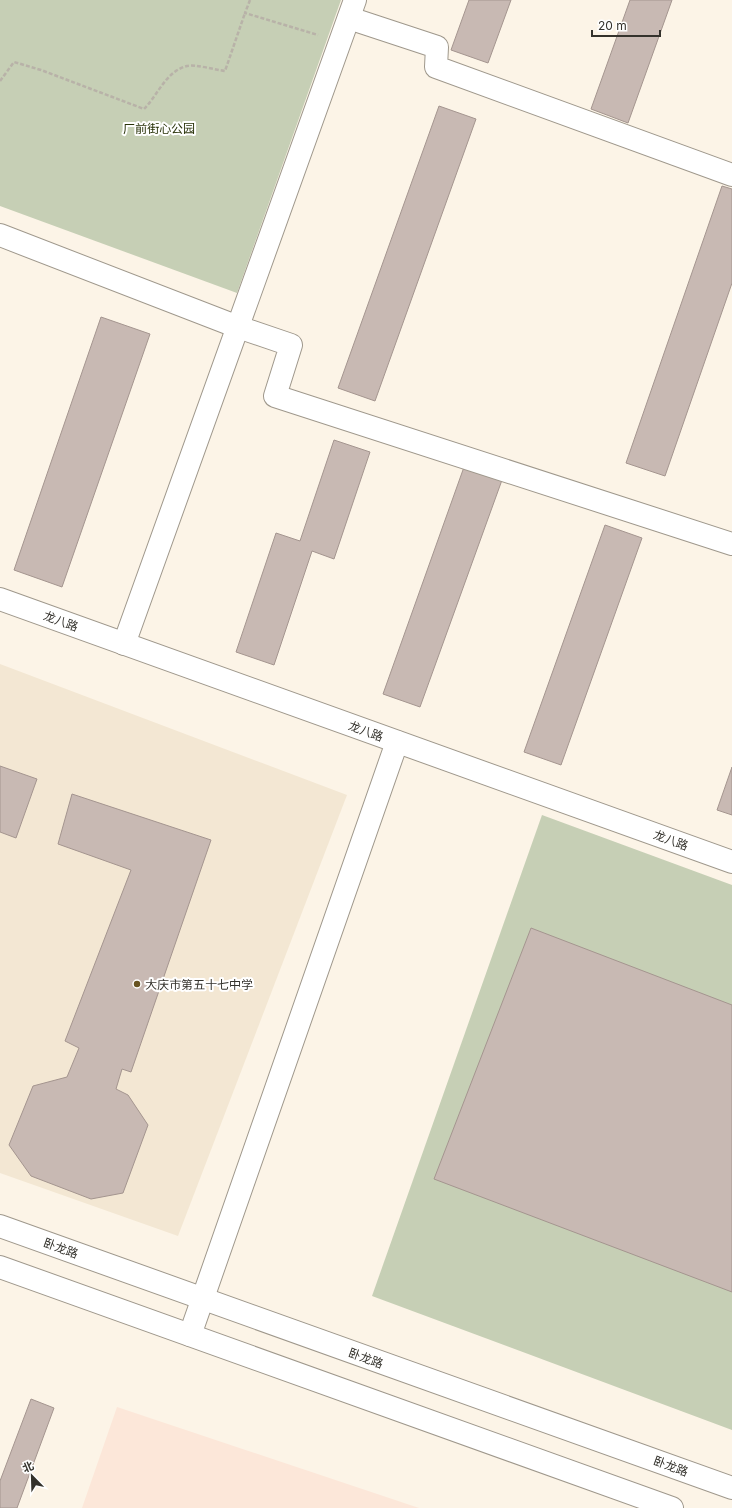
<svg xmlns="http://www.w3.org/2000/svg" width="732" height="1508" viewBox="0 0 732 1508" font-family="Inter,'Noto Sans SC',sans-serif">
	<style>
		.industrial { fill: #fce7d9 }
		.built { fill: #f3e7d3 }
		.green { fill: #c6cfb5 }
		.building { fill: #c8b9b3; stroke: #a4958f }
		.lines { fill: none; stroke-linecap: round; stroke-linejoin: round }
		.street-casing { stroke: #9f988c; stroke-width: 24 }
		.secondary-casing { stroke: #9f988c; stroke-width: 24 }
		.primary-casing { stroke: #9f988c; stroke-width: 24 }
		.path { stroke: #b8b2a8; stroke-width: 2.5; stroke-dasharray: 4 2; stroke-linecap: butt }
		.street { stroke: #fff; stroke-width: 22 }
		.secondary { stroke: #fff; stroke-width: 22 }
		.primary { stroke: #fff; stroke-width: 22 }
		.poi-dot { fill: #675321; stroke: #fff; stroke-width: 1.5 }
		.labels { text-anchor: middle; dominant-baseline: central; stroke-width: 4; stroke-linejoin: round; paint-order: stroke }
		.park-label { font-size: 12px; fill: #283208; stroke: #fff }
		.street-label { font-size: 12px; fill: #34322c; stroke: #fff }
		.poi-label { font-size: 12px; fill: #34322c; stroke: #fff; text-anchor: start }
	</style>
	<rect width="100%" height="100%" fill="#fcf4e7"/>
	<path class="industrial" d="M 117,1407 L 419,1508 L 82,1508 Z"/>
	<path class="built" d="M 0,664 L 347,795 L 178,1236 L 0,1173 Z"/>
	<g class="green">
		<path d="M 0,0 L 341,0 L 237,293 L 0,206 Z"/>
		<path d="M 542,815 L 732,885 L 732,1430 L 372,1296 Z"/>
	</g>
	<g class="building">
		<path d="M 469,0 L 511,0 L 488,63 L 451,50 Z"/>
		<path d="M 630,0 L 672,0 L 628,123 L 591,109 Z"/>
		<path d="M 439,106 L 476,119 L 375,401 L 338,388 Z"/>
		<path d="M 722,186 L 732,189 L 732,283 L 665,476 L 626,463 Z"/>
		<path d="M 101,317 L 150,334 L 62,587 L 14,570 Z"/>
		<path d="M 334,440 L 370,452 L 334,559 L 312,551 L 274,665 L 236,652 L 276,533 L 300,541 Z"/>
		<path d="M 464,467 L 502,480 L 420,707 L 383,694 Z"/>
		<path d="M 605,525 L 642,538 L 561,765 L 524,752 Z"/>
		<path d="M 0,766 L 37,779 L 16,838 L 0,832 Z"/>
		<path d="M 732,767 L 732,815 L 717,810 Z"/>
		<path d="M 72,794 L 211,840 L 131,1072 L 122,1069 L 116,1089 L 128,1095 L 148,1125 L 123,1193 L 91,1199 L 31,1176 L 9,1145 L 33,1086 L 67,1077 L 79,1048 L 65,1041 L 131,870 L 58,844 Z"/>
		<path d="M 531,928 L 732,1005 L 732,1292 L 434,1179 Z"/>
		<path d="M 31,1399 L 54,1408 L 17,1508 L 0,1508 L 0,1481 Z"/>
	</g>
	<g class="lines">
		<g class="street-casing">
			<g id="street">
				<path d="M 349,18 L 437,47 L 436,67 L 732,175"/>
				<path d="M 0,235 L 238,327 L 291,345 L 275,396 L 732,544"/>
				<path d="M 124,644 L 355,0"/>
				<path d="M 190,1335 L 397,742"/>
			</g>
		</g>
		<g class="secondary-casing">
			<path id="secondary" d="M 0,599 L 732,862"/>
		</g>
		<g class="primary-casing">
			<g id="primary">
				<path d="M 0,1226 L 732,1488"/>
				<path d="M 0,1267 L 672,1508"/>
			</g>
		</g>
		<g class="path">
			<path d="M 250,0 L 245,13 L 318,35"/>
			<path d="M 0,81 L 14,62 L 41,70 L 144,109 C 158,95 166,71 187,66 C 195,64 216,70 225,71 L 245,13"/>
		</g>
		<use href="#street" class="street"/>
		<use href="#secondary" class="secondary"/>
		<use href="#primary" class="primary"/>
	</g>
	<circle class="poi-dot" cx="137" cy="984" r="4"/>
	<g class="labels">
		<g class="park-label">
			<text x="159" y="128">厂前街心公园</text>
		</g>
		<g class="street-label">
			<text transform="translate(61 621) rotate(20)">龙八路</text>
			<text transform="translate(366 731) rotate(20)">龙八路</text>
			<text transform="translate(671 840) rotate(20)">龙八路</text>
			<text transform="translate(61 1248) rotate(20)">卧龙路</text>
			<text transform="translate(366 1358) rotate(20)">卧龙路</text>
			<text transform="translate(671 1466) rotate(20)">卧龙路</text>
		</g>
		<g class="poi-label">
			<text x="145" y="984">大庆市第五十七中学</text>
		</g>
	</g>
	<g transform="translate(32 1476) rotate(337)" stroke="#ffffff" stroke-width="3" paint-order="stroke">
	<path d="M0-3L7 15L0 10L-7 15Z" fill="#34322c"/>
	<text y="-6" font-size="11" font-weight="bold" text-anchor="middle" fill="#34322c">北</text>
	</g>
	<path d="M592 30v6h68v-6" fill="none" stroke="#34322c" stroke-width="2"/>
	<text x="598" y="30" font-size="12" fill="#34322c" stroke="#ffffff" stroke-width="3" paint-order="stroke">20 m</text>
</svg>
